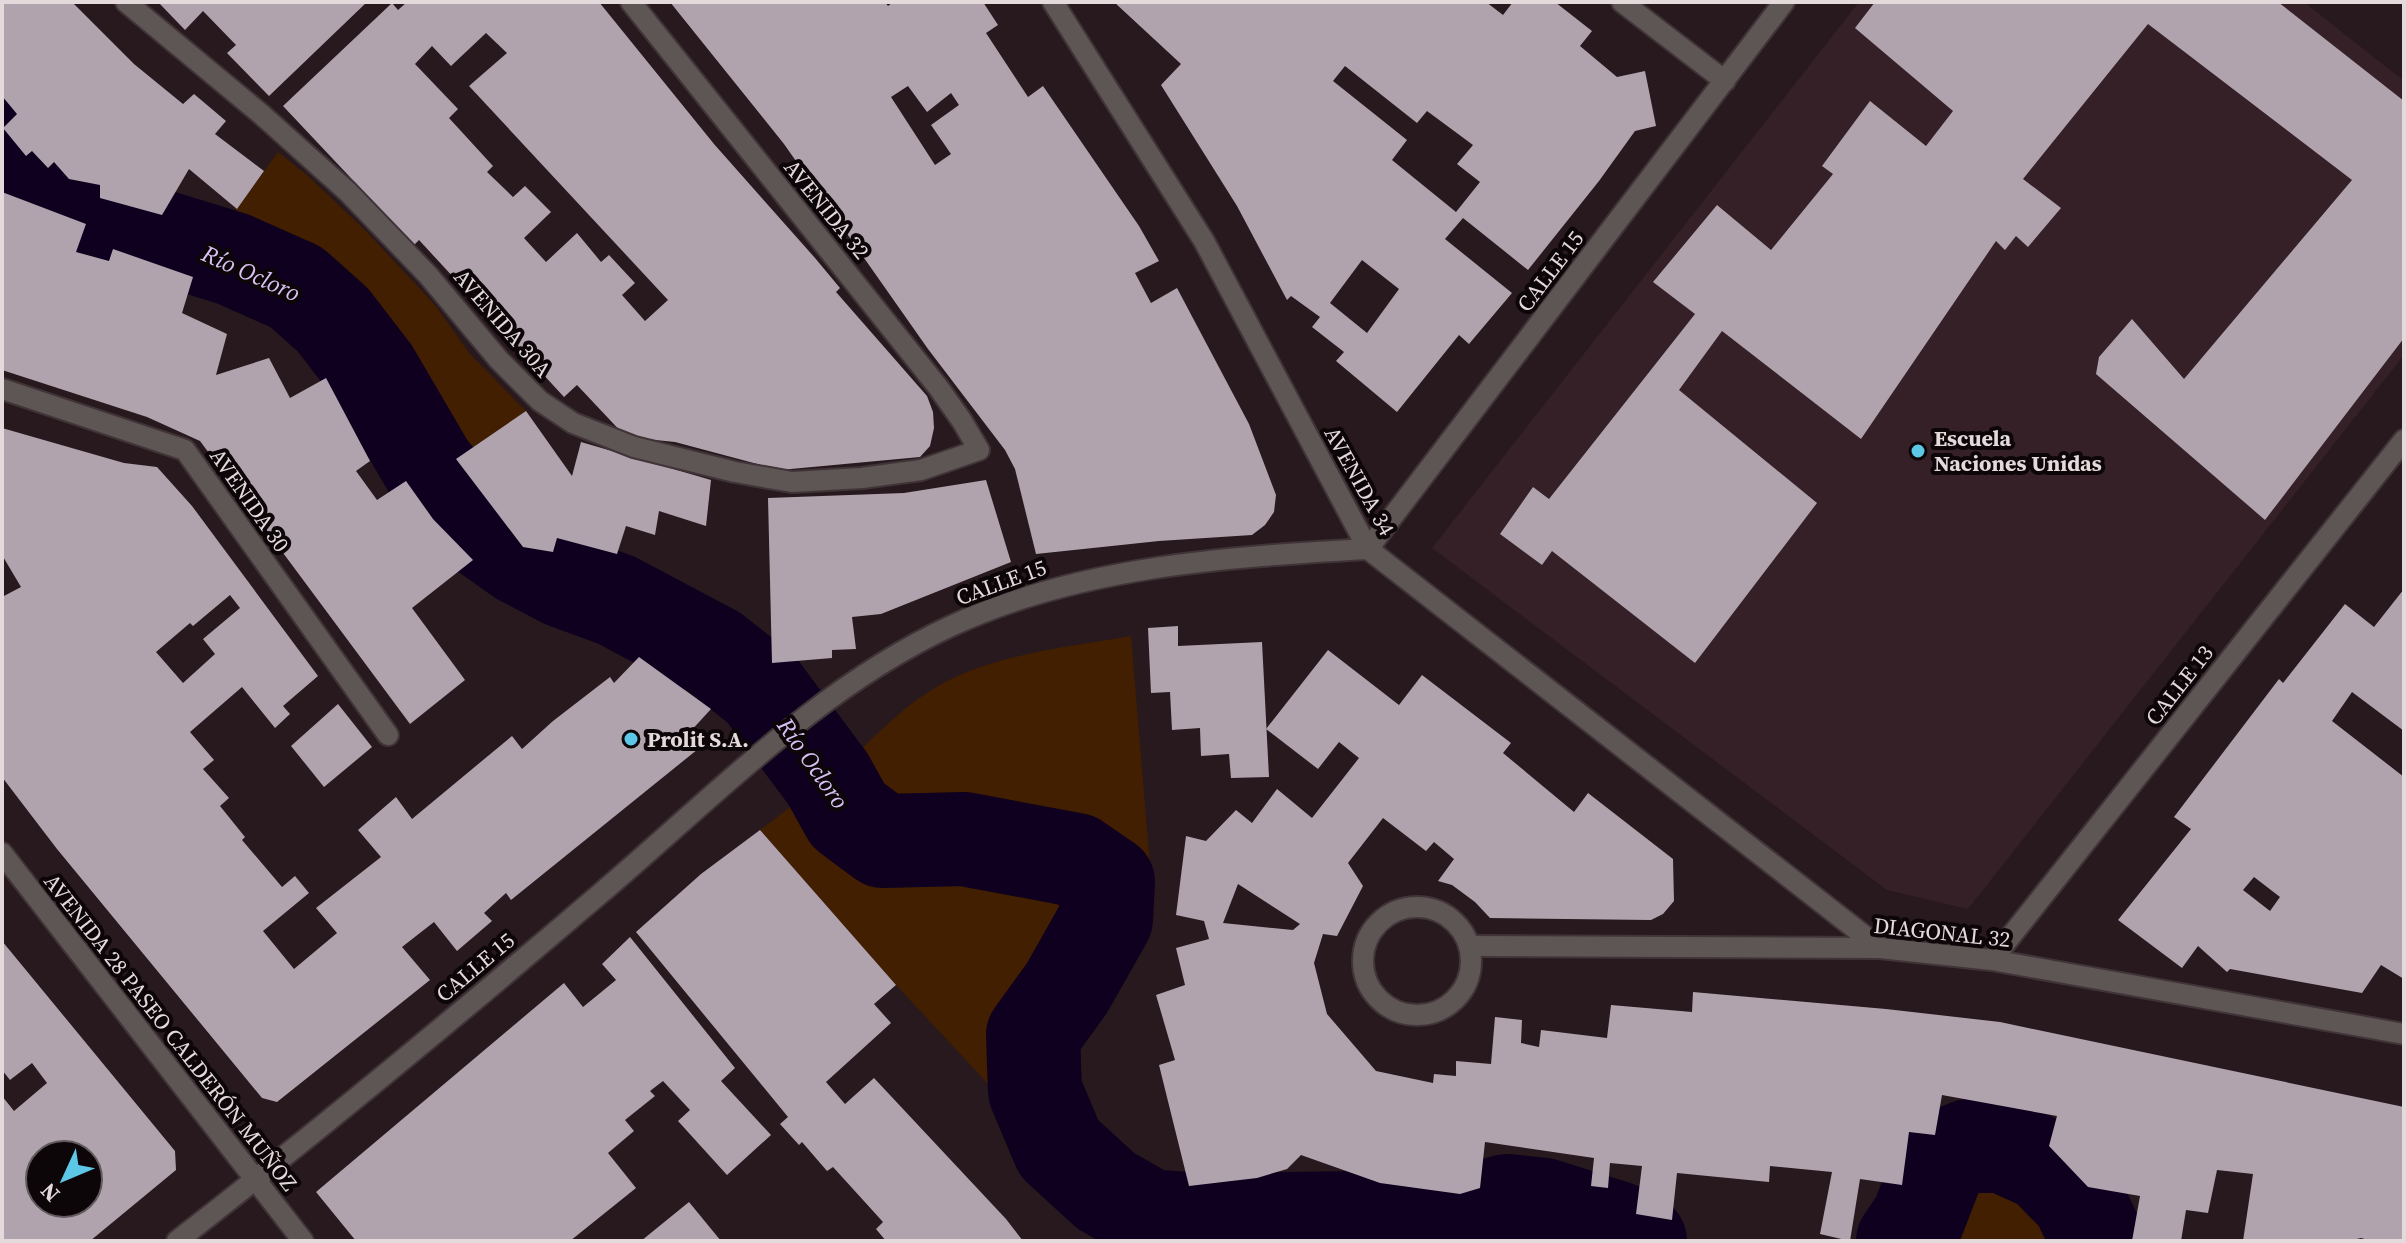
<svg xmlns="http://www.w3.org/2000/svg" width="2406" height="1243" viewBox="0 0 2406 1243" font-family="'Source Serif 4',serif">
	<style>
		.built { fill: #342026 }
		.green { fill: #431f01 }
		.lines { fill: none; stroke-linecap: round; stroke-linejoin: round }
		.river { stroke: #0e001e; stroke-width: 94 }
		.building { fill: #b1a3ae; fill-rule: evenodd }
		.minor-casing { stroke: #413438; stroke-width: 24 }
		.minor { stroke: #5d5655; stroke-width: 20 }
		.poi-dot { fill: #5dc7e8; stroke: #0c0608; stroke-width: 3 }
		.labels { text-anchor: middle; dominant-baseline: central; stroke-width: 8; stroke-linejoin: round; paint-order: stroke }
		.street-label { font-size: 22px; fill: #e4dadc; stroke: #0c0608 }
		.poi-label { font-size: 22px; font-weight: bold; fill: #e4dadc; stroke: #0c0608; text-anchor: start }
		.water-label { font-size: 24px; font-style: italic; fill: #d7c1f4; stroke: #0c0608 }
	</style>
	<rect width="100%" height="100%" fill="#27191d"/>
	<path class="built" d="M 1859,2 L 2304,2 L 2404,81 L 2404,355 L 1968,909 L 1887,890 L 1432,548 Z"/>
	<g class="green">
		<path d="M 278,152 L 308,176 L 366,231 L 435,305 L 470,354 L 526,411 L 456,459 L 407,382 L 376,329 L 353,300 L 269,246 L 226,224 Z"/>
		<path d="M 1131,636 L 1153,901 L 1081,845 L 1016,821 L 946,813 L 894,821 L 858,805 L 841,770 C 873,738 904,704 945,682 C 1002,653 1068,647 1131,636 Z"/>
		<path d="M 798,801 L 849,858 L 890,873 L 964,867 L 1039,885 L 1063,906 L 1060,942 L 1014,1011 L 1005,1102 L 896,985 L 760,830 Z"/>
		<path d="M 1969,1171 L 2024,1178 L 2054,1241 L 1928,1241 Z"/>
	</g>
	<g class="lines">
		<g class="river">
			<path d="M 2,146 L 12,161 L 39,185 L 116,223 L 233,259 L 296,287 L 333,320 L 373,372 L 428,466 L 475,526 L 520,558 L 564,581 L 616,600 L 714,652 L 761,689 L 828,779 L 848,815 L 883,841 L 964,839 L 1076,860 L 1108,882 L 1106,919 L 1067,988 L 1033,1035 L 1035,1091 L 1059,1148 L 1106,1191 L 1150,1216 L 1201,1220 L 1360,1218 L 1393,1221 L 1453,1215 L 1507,1201 L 1544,1205 L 1617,1228 L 1640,1241"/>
			<path d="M 1903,1241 L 1918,1219 L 1942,1157 L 1969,1146 L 2003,1146 L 2045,1165 L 2078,1199 L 2098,1241"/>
		</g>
	</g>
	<g class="building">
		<path d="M 2,2 L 72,2 L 134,64 L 183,104 L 194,94 L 226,121 L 215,134 L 264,171 L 237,209 L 189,169 L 162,215 L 100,198 L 100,185 L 69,179 L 54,162 L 48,168 L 32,151 L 26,156 L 3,128 L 17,114 L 2,96 Z"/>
		<path d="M 158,2 L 367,2 L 269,96 L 227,53 L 236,45 L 203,11 L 185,30 Z"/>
		<path d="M 407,2 L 599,2 L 714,144 L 815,258 L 840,288 L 836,292 L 927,396 L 933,412 L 934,428 L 930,446 L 920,457 L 780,470 L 675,442 L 626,437 L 577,385 L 564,397 L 419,240 L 414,245 L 283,106 L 392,3 L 398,10 ZM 486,33 L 507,53 L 469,86 L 668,300 L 645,321 L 622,295 L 635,283 L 609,255 L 601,262 L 577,233 L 546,262 L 524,238 L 551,212 L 525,186 L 513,197 L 487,172 L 493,166 L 449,118 L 458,109 L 415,64 L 432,46 L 451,66 Z"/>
		<path d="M 670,2 L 885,2 L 888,6 L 893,2 L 983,2 L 998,25 L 986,33 L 1028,97 L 1043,86 L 1139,226 L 1159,261 L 1135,273 L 1151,303 L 1177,288 L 1249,424 L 1276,495 L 1274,512 L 1265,525 L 1252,535 L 1159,541 L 1036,554 L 1015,469 L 1005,450 L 928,349 L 784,144 ZM 908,86 L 927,112 L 951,93 L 959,105 L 931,125 L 951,154 L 935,165 L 891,97 Z"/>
		<path d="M 1114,2 L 1486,2 L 1503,15 L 1513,2 L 1555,2 L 1592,31 L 1580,46 L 1617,77 L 1645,71 L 1656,126 L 1635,131 L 1599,181 L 1528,270 L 1463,218 L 1445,239 L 1512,293 L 1469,344 L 1459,335 L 1397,412 L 1336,361 L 1344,352 L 1312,327 L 1320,317 L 1291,296 L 1287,300 L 1237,206 L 1161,85 L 1181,64 ZM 1345,66 L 1417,123 L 1427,111 L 1473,145 L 1457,164 L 1480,182 L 1456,212 L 1392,160 L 1407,140 L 1333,81 ZM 1362,260 L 1399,289 L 1367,333 L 1330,303 Z"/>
		<path d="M 1875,2 L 2278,2 L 2404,101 L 2404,338 L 2265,520 L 2096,374 L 2099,357 L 2132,319 L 2184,379 L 2352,180 L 2148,24 L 2023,179 L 2061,208 L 2028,247 L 2016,236 L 2005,250 L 1996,241 L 1861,439 L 1722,331 L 1679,390 L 1817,503 L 1695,663 L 1552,551 L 1542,565 L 1500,534 L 1533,487 L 1549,499 L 1695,314 L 1653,282 L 1717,205 L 1771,250 L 1833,174 L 1822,166 L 1870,101 L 1926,146 L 1953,111 L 1855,28 Z"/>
		<path d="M 2,192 L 86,224 L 76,252 L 109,261 L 113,249 L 193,277 L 182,313 L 227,334 L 216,375 L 269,358 L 290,398 L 326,378 L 370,461 L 356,471 L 377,500 L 406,481 L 433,519 L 473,560 L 412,608 L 465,680 L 410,724 L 200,441 L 147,417 L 2,370 Z"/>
		<path d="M 526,411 L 572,476 L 581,442 L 711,480 L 706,526 L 659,511 L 655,535 L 626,526 L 617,554 L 557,538 L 553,552 L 523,547 L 456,459 Z"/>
		<path d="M 2,428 L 124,463 L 157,467 L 192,506 L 318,676 L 283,706 L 290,714 L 275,728 L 242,687 L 190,732 L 214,760 L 203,769 L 229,798 L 220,806 L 245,837 L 242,840 L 282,887 L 295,876 L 309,893 L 263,931 L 294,969 L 337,933 L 316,908 L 381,857 L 358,830 L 396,797 L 412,819 L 512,736 L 522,749 L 553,721 L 610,677 L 614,683 L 639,657 L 711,709 L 689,733 L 703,745 L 511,900 L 506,893 L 484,913 L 492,921 L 457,951 L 434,922 L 402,947 L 430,980 L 277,1102 L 262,1098 L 57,849 L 2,777 L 2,597 L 21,587 L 2,555 ZM 230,595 L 240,608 L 203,639 L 215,654 L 183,683 L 156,652 L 190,623 L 193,626 Z"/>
		<path d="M 986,480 L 1011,562 L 881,614 L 852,617 L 856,649 L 832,650 L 832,658 L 772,663 L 768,498 L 904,493 Z"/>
		<path d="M 2404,589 L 2404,731 L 2352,692 L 2332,721 L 2404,777 L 2404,979 L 2381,965 L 2362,993 L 2230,969 L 2227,972 L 2198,946 L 2182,968 L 2118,920 L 2191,829 L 2174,817 L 2279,679 L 2283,683 L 2345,604 L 2374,627 ZM 2254,877 L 2280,897 L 2270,911 L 2243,890 Z"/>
		<path d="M 1178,626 L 1178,646 L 1262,642 L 1269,777 L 1231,778 L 1229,754 L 1201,756 L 1200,728 L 1172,730 L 1170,692 L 1151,693 L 1148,628 Z"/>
		<path d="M 1328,650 L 1399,705 L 1422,675 L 1511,743 L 1503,753 L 1574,812 L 1588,793 L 1673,859 L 1674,901 L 1663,914 L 1651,920 L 1490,918 L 1475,902 L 1452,885 L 1438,881 L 1454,859 L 1434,842 L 1426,851 L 1383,818 L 1348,863 L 1363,886 L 1337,936 L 1323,934 L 1314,963 L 1327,1014 L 1376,1071 L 1433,1083 L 1434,1074 L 1456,1076 L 1456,1061 L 1491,1064 L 1495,1017 L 1522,1020 L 1521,1043 L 1539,1047 L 1541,1030 L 1607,1038 L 1611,1005 L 1692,1012 L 1693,992 L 1886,1009 L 2000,1022 L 2404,1107 L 2404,1241 L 2372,1241 L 2361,1238 L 2348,1241 L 2243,1241 L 2253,1174 L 2217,1170 L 2208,1213 L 2186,1210 L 2181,1241 L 2132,1241 L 2140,1196 L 2088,1187 L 2049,1146 L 2057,1116 L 1942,1095 L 1935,1135 L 1909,1132 L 1902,1185 L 1860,1179 L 1850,1241 L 1820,1234 L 1832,1172 L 1770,1166 L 1769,1182 L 1677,1173 L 1672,1220 L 1636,1214 L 1642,1166 L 1610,1163 L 1608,1188 L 1591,1186 L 1594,1158 L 1485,1142 L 1480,1188 L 1460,1194 L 1380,1183 L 1301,1155 L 1287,1169 L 1257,1178 L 1189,1186 L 1159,1065 L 1175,1060 L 1156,995 L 1185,985 L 1176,948 L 1209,939 L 1204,921 L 1176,915 L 1186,836 L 1206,841 L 1236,810 L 1252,823 L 1277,789 L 1312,818 L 1359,758 L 1339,742 L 1318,769 L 1266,729 ZM 1238,884 L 1300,924 L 1293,930 L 1223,923 Z"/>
		<path d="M 338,704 L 372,747 L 324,787 L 291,746 Z"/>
		<path d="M 760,830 L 896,985 L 874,1004 L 891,1023 L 826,1082 L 845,1104 L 874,1078 L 1006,1219 L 1023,1241 L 886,1241 L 876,1229 L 883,1222 L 833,1167 L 827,1171 L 802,1142 L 799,1145 L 780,1124 L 788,1117 L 636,932 L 701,874 Z"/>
		<path d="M 630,937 L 735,1068 L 721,1081 L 771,1135 L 727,1175 L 678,1121 L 690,1110 L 663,1081 L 650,1091 L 655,1096 L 625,1120 L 634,1131 L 608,1153 L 636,1188 L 570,1241 L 356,1241 L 316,1192 L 564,983 L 583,1007 L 616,980 L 602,964 Z"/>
		<path d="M 2,941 L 175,1151 L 176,1170 L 90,1241 L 2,1241 L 2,1096 L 14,1111 L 47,1083 L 32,1063 L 10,1080 L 2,1070 ZM 40,1155 L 88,1155 L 88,1203 L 40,1203 Z"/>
		<path d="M 689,1202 L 721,1241 L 641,1241 Z"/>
	</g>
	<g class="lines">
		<g class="minor-casing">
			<g id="minor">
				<path d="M 126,2 L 261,114 L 348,192 L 428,275 L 499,360 L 540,401 L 573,423 L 634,447 L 735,472 L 792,482 L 862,478 L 921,470 L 979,450 L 962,421 L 938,387 L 631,2"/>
				<path d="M 1053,2 L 1204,241 L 1368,549 L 1880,948"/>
				<path d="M 1622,2 L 1725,81"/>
				<path d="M 2,389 L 185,450 L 388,735"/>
				<path d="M 2,853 L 303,1241"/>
				<circle cx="1417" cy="961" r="54"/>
				<path d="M 1469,946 L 1880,948 L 1992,960 L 2404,1034"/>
				<path d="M 1992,960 L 2404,440"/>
				<path d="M 177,1241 C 321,1129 462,1012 601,893 C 712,799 817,688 951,626 C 1081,566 1227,557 1368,549 L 1784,2"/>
			</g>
		</g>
		<use href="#minor" class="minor"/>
	</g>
	<g class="poi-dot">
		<circle cx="1918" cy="451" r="8"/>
		<circle cx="631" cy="739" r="8"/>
	</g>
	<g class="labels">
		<g class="street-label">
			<text transform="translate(827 209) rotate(51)">AVENIDA 32</text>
			<text transform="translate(1550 271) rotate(-53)">CALLE 15</text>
			<text transform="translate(503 323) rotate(49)">AVENIDA 30A</text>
			<text transform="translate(1360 481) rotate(61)">AVENIDA 34</text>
			<text transform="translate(250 500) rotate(55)">AVENIDA 30</text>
			<text transform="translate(1001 582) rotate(-20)">CALLE 15</text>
			<text transform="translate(2179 685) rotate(-52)">CALLE 13</text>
			<text transform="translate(1942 932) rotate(6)">DIAGONAL 32</text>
			<text transform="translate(475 967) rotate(-40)">CALLE 15</text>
			<text transform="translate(171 1032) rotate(52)">AVENIDA 28 PASEO CALDERÓN MUÑOZ</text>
		</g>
		<g class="poi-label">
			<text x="1934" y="438">Escuela<tspan x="1934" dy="25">Naciones Unidas</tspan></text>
			<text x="647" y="739">Prolit S.A.</text>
		</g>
		<g class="water-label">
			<text transform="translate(251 273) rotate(24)">Río Ocloro</text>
			<text transform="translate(813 763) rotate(55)">Río Ocloro</text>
		</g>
	</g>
	<rect width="2406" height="1243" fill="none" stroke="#e4dadc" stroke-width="8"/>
	<g transform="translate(64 1179) rotate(226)"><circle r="38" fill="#0c0608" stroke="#625b5d" stroke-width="2"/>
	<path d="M0-6L14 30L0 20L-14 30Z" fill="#5dc7e8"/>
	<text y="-12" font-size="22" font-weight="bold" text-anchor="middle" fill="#e4dadc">N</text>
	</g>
</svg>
